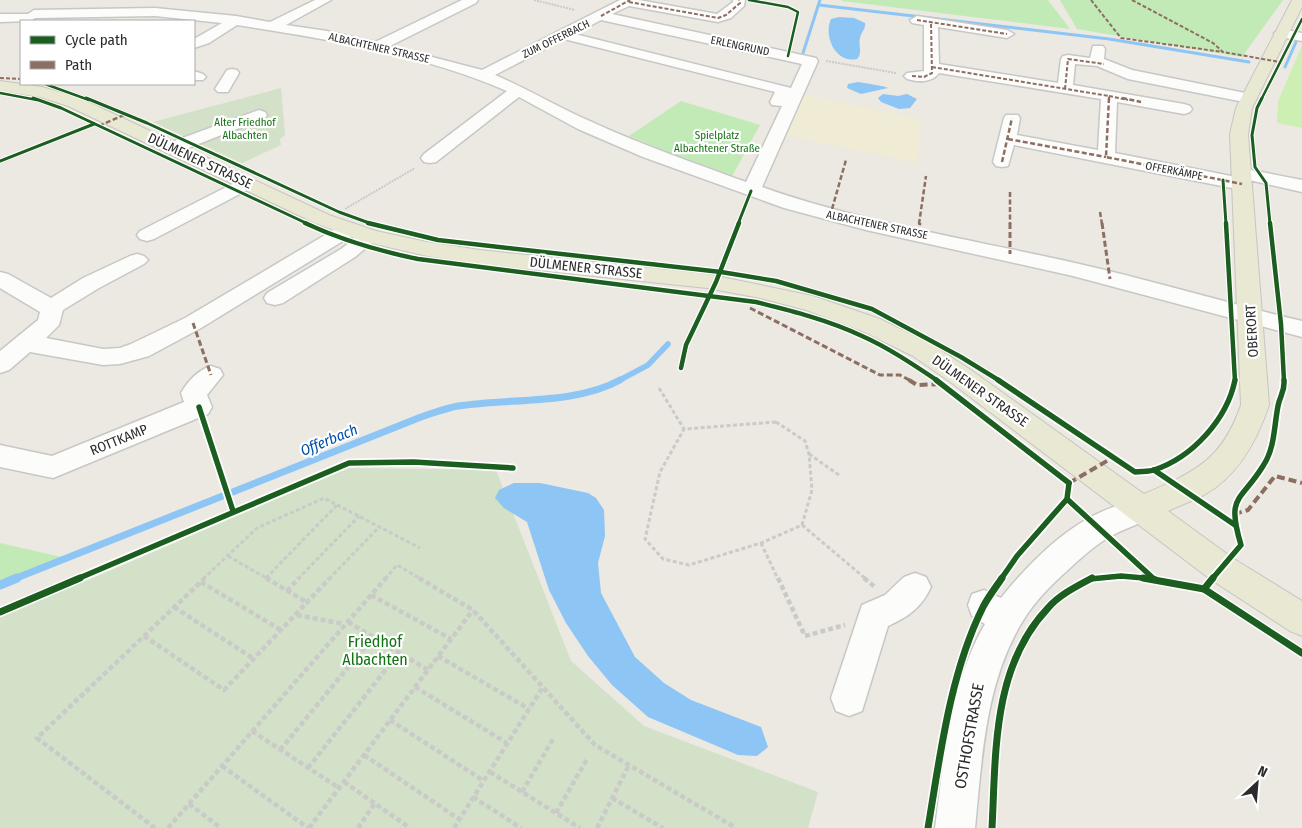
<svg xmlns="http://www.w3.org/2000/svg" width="1302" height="828" viewBox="0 0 1302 828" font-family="'Fira Sans Condensed',sans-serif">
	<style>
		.education { fill: #efebd5 }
		.green { fill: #c2eab7 }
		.cemetery { fill: #d2e1c7 }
		.pitch { fill: #cdefb4 }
		.water { fill: #8dc5f4 }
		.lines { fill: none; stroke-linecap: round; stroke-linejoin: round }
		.stream-far3 { stroke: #8dc5f4; stroke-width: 3 }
		.stream-far2 { stroke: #8dc5f4; stroke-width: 5.5 }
		.stream-far1 { stroke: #8dc5f4; stroke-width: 7 }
		.stream { stroke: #8dc5f4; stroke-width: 9 }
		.minor-casing { stroke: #c8c7c7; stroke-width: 3 }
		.major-casing { stroke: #c6c5c2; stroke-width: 2 }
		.path-far2 { stroke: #cacac9; stroke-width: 2; stroke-dasharray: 2 1; stroke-linecap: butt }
		.path-far1 { stroke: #cacac9; stroke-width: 3; stroke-dasharray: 4 2.5; stroke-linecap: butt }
		.path { stroke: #cacac9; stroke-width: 4.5; stroke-dasharray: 5 3; stroke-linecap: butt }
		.minor { fill: #fcfcfa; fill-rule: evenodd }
		.major { fill: #e9e8d3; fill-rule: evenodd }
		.quiet-far3 { stroke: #8d6e63; stroke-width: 2; stroke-dasharray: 4 2; stroke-linecap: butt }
		.quiet-far2 { stroke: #8d6e63; stroke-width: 2.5; stroke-dasharray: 5 2.5; stroke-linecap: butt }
		.quiet-far1 { stroke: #8d6e63; stroke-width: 3; stroke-dasharray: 6 3; stroke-linecap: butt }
		.quiet { stroke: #8d6e63; stroke-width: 4; stroke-dasharray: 8 4; stroke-linecap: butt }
		.cycleway-far4-casing { stroke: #fff; stroke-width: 4.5 }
		.cycleway-far3-casing { stroke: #fff; stroke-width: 5 }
		.cycleway-far2-casing { stroke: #fff; stroke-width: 7 }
		.cycleway-far1-casing { stroke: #fff; stroke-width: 9 }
		.cycleway-casing { stroke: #fff; stroke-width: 10 }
		.cycleway-far4 { stroke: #1b5e20; stroke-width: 2.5 }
		.cycleway-far3 { stroke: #1b5e20; stroke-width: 3 }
		.cycleway-far2 { stroke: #1b5e20; stroke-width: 4.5 }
		.cycleway-far1 { stroke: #1b5e20; stroke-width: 5.5 }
		.cycleway { stroke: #1b5e20; stroke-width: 7 }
		.labels { text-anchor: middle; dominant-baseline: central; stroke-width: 4.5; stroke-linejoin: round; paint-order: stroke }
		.far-street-label { font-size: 11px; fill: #2c2c2c; stroke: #fff }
		.far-park-label { font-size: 11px; fill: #137312; stroke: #fff }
		.street-label { font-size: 14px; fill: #2c2c2c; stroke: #fff }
		.water-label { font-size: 15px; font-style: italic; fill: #004eac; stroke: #fff }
		.near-park-label { font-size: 16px; fill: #137312; stroke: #fff }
		.near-street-label { font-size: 16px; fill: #2c2c2c; stroke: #fff }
	</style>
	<rect width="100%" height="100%" fill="#ebe9e1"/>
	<path class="education" d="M 801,94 L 922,119 L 917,163 L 782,135 Z"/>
	<g class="green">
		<path d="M 842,0 L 1048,0 L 1070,29 L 842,1 Z"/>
		<path d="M 1060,0 L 1283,0 L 1242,57 L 1077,29 Z"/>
		<path d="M 681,101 L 760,125 L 731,178 L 629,136 Z"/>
		<path d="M 0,543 L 66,558 L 0,586 Z"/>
	</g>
	<g class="cemetery">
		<path d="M 281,88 L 285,135 L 280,139 L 281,145 L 242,163 L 153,122 Z"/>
		<path d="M 348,468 L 496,470 L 571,661 L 644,726 L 818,792 L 808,828 L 0,828 L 0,618 Z"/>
	</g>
	<path class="pitch" d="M 1302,46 L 1302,128 L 1277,123 L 1278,101 Z"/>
	<g class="water">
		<path d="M 839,17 L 854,18 L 865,23 C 866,29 861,32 860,38 C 858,46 863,53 857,59 C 836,64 823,36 831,19 Z"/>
		<path d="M 858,82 C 865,83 884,86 888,88 L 861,94 L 847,88 L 848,84 Z"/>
		<path d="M 883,94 L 898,96 L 907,94 L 917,99 L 910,108 L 899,109 L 881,102 L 878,98 Z"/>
		<path d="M 514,483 L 540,483 L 588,493 L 596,498 L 604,510 L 605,536 L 598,563 L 601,593 L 635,657 L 664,683 L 691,700 L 761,727 L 768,747 L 757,756 L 738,755 L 648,717 L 612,685 L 588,656 L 566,623 L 549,590 L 527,522 L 504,508 L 495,498 L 499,490 Z"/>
	</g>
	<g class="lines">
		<g class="stream-far3">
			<path d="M 819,5 L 1109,39 L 1249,62"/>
			<path d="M 803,53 L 820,0"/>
			<path d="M 1285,67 L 1296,42"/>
		</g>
		<path class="stream-far2" d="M 618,381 L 648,365 L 668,344"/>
		<path class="stream-far1" d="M 14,579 L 421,417 C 433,413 446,408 458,406 C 508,398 575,405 620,380"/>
		<path class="stream" d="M 0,585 L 17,578"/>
		<g class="minor-casing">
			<g id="minor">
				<path d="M 315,0 L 331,0 L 286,25 L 327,31 L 375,42 L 462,0 L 478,0 L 476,3 L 390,46 L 482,70 L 620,0 L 639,0 L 717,14 L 733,2 L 733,0 L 745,0 L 744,6 L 731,18 L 718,22 L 629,6 L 612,14 L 816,58 L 818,61 L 762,187 C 863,223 970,239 1075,263 C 1151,280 1226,303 1302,321 L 1302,337 L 1073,276 L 866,230 L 784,208 L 643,157 L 578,129 L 519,97 L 436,162 L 430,163 L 424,162 L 421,158 L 424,154 L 507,91 C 422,54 328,39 237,25 L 209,43 L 194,48 L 194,39 L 222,23 L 155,16 L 35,18 L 31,21 L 0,22 L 0,14 L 28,14 L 34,10 L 155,8 L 236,16 L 270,22 ZM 601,20 L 802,64 L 791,88 L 575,34 ZM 564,39 L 775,92 L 770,102 L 772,105 L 782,106 L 746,182 C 694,163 642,145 592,122 C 559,108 528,89 495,75 Z"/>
				<path d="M 917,16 L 1007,30 L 1014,34 L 1007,38 L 938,27 L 939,64 L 1058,83 L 1061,59 L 1063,56 L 1068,55 L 1090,58 L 1093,46 L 1103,46 L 1105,49 L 1104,59 L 1132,70 L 1255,95 L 1257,98 L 1255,101 L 1249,103 L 1128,79 L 1097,66 L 1075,64 L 1073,85 L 1184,104 L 1190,106 L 1192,109 L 1190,112 L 1184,114 L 1117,102 L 1115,153 L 1236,177 L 1232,173 L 1235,169 L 1241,168 L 1302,180 L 1302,192 L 1249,180 L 1251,184 L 1249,188 L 1242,190 L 1014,145 L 1008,166 L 1002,167 L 996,166 L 993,162 L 1004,118 L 1006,115 L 1018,115 L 1020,118 L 1017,135 L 1098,150 L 1101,99 L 939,73 C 932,83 918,82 907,79 L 904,76 L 907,73 L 924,71 L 924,25 L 912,23 L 910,20 Z"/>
				<path d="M 1281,29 L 1302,33 L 1302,41 L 1276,36 L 1274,33 Z"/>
				<path d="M 232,69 L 237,70 L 239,73 L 228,92 L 218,92 L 215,89 L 227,70 Z"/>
				<path d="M 194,71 L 203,74 L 206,77 L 203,80 L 194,80 Z"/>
				<path d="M 259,110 L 265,112 L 267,115 L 265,118 L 178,152 L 172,153 L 166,152 L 163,148 L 166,144 Z"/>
				<path d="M 246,177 L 253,179 L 255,183 L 253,187 L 154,239 L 147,241 L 140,239 L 137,235 L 140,231 Z"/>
				<path d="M 349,223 L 356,225 L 359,229 L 356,233 L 201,328 L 149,356 L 120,364 L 103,365 L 30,352 L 9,370 L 0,373 L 0,351 L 38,320 L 40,312 L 0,288 L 0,272 L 8,274 L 51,298 L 83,278 L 130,256 L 137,254 L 144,256 L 148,260 L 144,264 L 99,288 L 63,310 L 59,325 L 46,338 L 103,349 L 120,348 L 131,344 L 185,318 L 342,225 Z"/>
				<path d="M 370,230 L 377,232 L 380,236 L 355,257 L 283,303 L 275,305 L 267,303 L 264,298 L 267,293 L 341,249 L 363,232 Z"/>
				<path d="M 211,366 L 220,369 L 223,375 L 207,395 L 212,407 L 208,414 L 53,478 L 0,467 L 0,445 L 52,456 L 184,402 L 181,393 C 188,381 198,370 211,366 Z"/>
				<path d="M 1142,497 L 1152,500 L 1157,509 L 1152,518 C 1138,524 1124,529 1111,536 C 1095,545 1082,557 1069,569 C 1052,584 1036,600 1024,619 C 985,681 982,758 975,828 L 935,828 C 944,760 950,684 985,624 L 972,616 L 968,605 L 972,594 L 984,590 L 1001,598 C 1025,568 1055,537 1089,518 C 1105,509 1124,503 1142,497 Z"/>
				<path d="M 915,573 L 926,577 L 931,587 C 921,608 908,617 888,626 L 862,711 L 849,716 L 836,711 L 831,698 L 862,605 L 885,595 L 904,577 Z"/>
			</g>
		</g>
		<g class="major-casing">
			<path id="major" d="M 1292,0 L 1302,0 L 1302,7 L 1252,108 L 1248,134 L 1269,405 C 1257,441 1238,476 1204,495 C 1192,501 1179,506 1168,511 L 1234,559 L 1302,601 L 1302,636 L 1290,631 L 1210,579 L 953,384 L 913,356 L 862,331 L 806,310 L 760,298 L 707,288 L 480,264 L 427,256 L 362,241 L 315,223 L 68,106 L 40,97 L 0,91 L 0,81 L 42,87 L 80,98 L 329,215 L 376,231 L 427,242 L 480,250 L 707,274 L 813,296 L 880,319 L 931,344 L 971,370 L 1144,494 C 1195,472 1222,460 1241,405 L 1230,134 L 1236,108 Z"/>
		</g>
		<g class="path-far2">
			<path d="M 534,0 L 575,10"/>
			<path d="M 755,1 L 788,7 L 798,12 L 791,43"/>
			<path d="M 826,61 L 896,73"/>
			<path d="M 345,209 L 415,168"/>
		</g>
		<g class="path-far1">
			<path d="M 659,388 L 684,429"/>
			<path d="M 776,422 L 805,441 L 809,454 L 812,490 L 802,525 L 761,543 L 689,565 L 663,559 L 645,539 L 660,472 L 684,429 Z"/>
			<path d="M 809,454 L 839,475"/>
			<path d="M 802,525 L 866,579"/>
			<path d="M 761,543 L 778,579"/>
			<path d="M 228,556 L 268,579"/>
			<path d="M 266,578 L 337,505"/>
			<path d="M 203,579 L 257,528 L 324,498 L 420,548"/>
			<path d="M 298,579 L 359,516"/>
			<path d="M 329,579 L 379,527"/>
			<path d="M 385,579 L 397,565 L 421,579"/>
		</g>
		<g class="path">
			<path d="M 266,578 L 308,603"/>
			<path d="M 419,578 L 473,610 L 595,745 L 736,828"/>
			<path d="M 778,578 L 805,636 L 845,625"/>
			<path d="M 864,578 L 876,588"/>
			<path d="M 201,582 L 281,630"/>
			<path d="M 287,591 L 299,578"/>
			<path d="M 371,595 L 451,639"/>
			<path d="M 174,607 L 254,659"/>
			<path d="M 297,615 L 344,624"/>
			<path d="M 348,622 L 428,670"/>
			<path d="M 144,636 L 224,690 L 330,578"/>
			<path d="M 438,656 L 529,709"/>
			<path d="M 415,687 L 507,743"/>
			<path d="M 390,720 L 484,781"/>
			<path d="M 252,731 L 339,788"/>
			<path d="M 280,750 L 373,637"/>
			<path d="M 364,755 L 459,819"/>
			<path d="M 222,766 L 308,828"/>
			<path d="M 308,768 L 399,653"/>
			<path d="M 490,772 L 580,828"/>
			<path d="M 344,782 L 410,828"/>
			<path d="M 522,792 L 553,739"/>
			<path d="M 473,797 L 521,828"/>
			<path d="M 612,798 L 663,828"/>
			<path d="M 189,804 L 221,828"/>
			<path d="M 556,813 L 587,759"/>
			<path d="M 155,828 L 37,738 L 205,578"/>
			<path d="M 168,828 L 386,578"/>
			<path d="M 309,828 L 473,610"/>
			<path d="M 358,828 L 375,803"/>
			<path d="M 454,828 L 543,687"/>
			<path d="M 597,828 L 629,765"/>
		</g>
		<use href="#minor" class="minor"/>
		<use href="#major" class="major"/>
		<g class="quiet-far3">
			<path d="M 1091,0 L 1121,38 L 1223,52"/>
			<path d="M 1132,0 L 1213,43 L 1223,52 L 1280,62"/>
			<path d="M 629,2 L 718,18 L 726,15 L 740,3 L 739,0"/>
			<path d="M 601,16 L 630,0"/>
			<path d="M 917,20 L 1007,34"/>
			<path d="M 932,67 L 1109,96 L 1109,100"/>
			<path d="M 912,76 L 924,77 L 932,73 L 931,23"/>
			<path d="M 0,78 L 21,79"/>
			<path d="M 1065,89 L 1068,59 L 1104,64"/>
			<path d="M 1109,96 L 1128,100"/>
		</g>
		<g class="quiet-far2">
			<path d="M 1109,98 L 1106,157 L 1242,184"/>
			<path d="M 1122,98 L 1141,102"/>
			<path d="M 99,126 L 126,114"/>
			<path d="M 1008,139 L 1106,157"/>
			<path d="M 1002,162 L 1012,118"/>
			<path d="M 1010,192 L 1010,224"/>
			<path d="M 1100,212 L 1102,224"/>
			<path d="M 830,216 L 846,160"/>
			<path d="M 919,224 L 926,176"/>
		</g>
		<g class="quiet-far1">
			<path d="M 1010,223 L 1010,254"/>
			<path d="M 1102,223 L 1110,279"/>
			<path d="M 918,234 L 920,223"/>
			<path d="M 750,308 L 880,375 L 900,375 L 911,381"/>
			<path d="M 193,323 L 211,375"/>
		</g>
		<g class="quiet">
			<path d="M 909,380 L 917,385 L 941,384"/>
			<path d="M 1069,483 L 1112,458"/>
			<path d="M 1234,514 L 1248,510 L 1275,476 L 1302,483"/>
		</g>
		<g class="cycleway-far4-casing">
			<g id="cycleway-far4">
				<path d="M 749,0 L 788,7 L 798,12 L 788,56"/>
				<path d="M 45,84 L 89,100"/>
				<path d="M 0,93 L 37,100"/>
				<path d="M 1261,100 L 1302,19"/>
			</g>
		</g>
		<g class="cycleway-far3-casing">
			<g id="cycleway-far3">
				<path d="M 33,98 L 61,108 L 308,224"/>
				<path d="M 86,98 L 147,123 L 339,212 L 372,224"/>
				<path d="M 1262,98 L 1257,108 L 1252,135 L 1255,167 L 1266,183 L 1270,224"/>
				<path d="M 0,161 L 94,124"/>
				<path d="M 1223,180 L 1226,224"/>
				<path d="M 738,224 L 751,191"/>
			</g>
		</g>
		<g class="cycleway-far2-casing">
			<g id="cycleway-far2">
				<path d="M 305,223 C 341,240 379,251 418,259 L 756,302 C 792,311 828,320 862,336 C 889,348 914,365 938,381"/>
				<path d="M 368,223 L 438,240 L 721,272 L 776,281 L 872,309 L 961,357 L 1000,381"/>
				<path d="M 1226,223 L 1235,381"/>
				<path d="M 1270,223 L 1281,324 L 1284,381"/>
				<path d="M 681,368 L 686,345 L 716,282 L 739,223"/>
			</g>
		</g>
		<g class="cycleway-far1-casing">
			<g id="cycleway-far1">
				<path d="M 936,380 L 1069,483"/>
				<path d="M 998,380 L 1135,472 C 1141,471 1149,472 1154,470 C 1193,457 1227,419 1235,380"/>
				<path d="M 199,407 L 233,511"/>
				<path d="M 1154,470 L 1235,525"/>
				<path d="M 1067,499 L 1154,579"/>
				<path d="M 77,579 L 349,463 L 414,462 L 513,468"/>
				<path d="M 1001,579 L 1017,556 L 1067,499 L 1069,483"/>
				<path d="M 1090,579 L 1121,576 L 1155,579"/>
				<path d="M 1212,579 L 1241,545 C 1226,495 1240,503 1263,466 C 1275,448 1274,426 1278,406 C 1280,395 1285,392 1284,380"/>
			</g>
		</g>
		<g class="cycleway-casing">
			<g id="cycleway">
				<path d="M 1143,578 L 1204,589 L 1302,653"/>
				<path d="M 1204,589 L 1213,578"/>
				<path d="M 0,612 L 80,578"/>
				<path d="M 928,828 C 940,756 950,673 983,607 C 988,597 996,587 1002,578"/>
				<path d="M 992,828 C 996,753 992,667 1048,608 C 1059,595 1077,586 1092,578"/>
			</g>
		</g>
		<use href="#cycleway-far4" class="cycleway-far4"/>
		<use href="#cycleway-far3" class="cycleway-far3"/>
		<use href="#cycleway-far2" class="cycleway-far2"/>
		<use href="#cycleway-far1" class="cycleway-far1"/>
		<use href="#cycleway" class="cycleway"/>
	</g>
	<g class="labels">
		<g class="far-street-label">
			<text transform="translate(556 39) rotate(-26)">ZUM OFFERBACH</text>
			<text transform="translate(740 46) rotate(12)">ERLENGRUND</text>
			<text transform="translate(379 48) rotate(13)">ALBACHTENER STRASSE</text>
			<text transform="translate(1174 171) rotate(11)">OFFERKÄMPE</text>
			<text transform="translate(877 225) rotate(12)">ALBACHTENER STRASSE</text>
		</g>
		<g class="far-park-label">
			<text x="245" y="122">Alter Friedhof<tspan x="245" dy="13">Albachten</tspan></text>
			<text x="717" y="135">Spielplatz<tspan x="717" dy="13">Albachtener Straße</tspan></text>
		</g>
		<g class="street-label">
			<text transform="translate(200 161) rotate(25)">DÜLMENER STRASSE</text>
			<text transform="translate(586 268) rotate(6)">DÜLMENER STRASSE</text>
			<text transform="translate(1252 331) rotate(-93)">OBERORT</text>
			<text transform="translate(980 391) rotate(35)">DÜLMENER STRASSE</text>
			<text transform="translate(119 440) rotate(-22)">ROTTKAMP</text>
		</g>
		<g class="water-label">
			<text transform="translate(329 440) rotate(-22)">Offerbach</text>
		</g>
		<g class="near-park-label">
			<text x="375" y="641">Friedhof<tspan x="375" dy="18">Albachten</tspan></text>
		</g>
		<g class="near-street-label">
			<text transform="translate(969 736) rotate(-80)">OSTHOFSTRASSE</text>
		</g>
	</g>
	<rect x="20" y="20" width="175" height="65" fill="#ffffff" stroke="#ababab"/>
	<rect x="30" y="36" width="25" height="8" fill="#1b5e20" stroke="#ababab"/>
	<text x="65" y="45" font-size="15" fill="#2c2c2c">Cycle path</text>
	<rect x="30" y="61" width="25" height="8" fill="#8d6e63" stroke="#ababab"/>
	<text x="65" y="70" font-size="15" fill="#2c2c2c">Path</text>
	<g transform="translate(1257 783) rotate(26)" stroke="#ffffff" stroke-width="4" paint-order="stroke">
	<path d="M0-4L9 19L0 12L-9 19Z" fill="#2c2c2c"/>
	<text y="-8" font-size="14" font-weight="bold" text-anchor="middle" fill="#2c2c2c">N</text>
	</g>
</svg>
